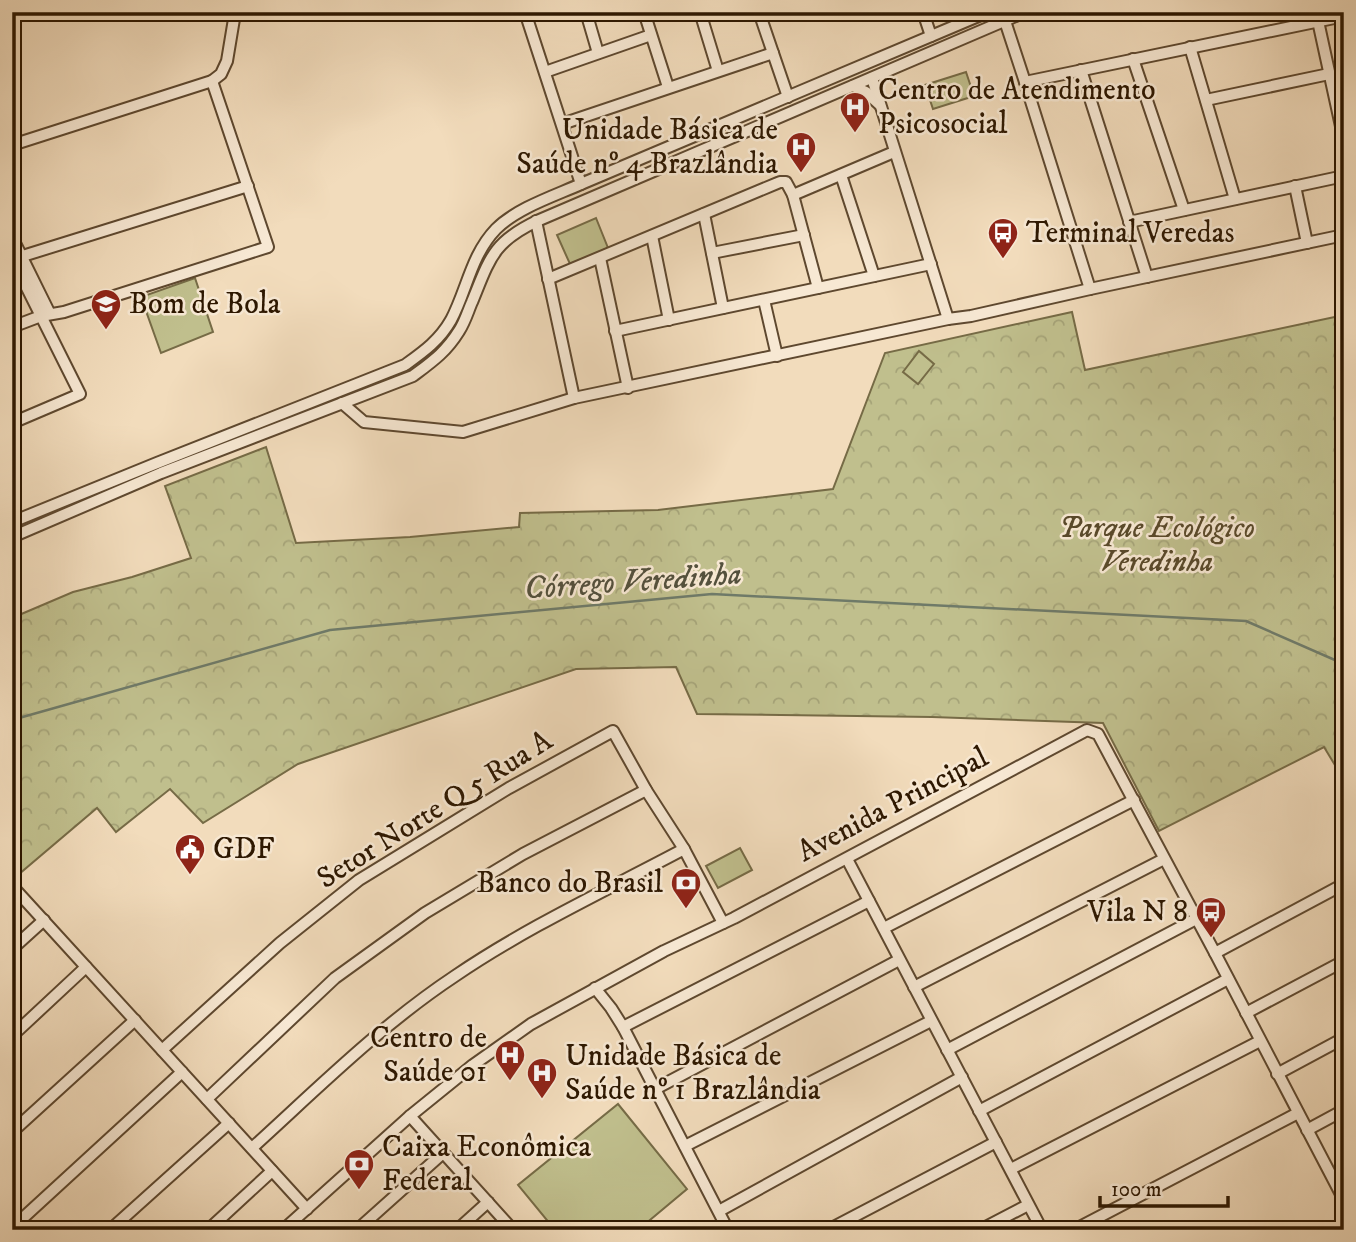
<svg xmlns="http://www.w3.org/2000/svg" width="1356" height="1242" viewBox="0 0 1356 1242" font-family="'IM FELL DW Pica',serif">
	<style>
		.forest { fill: url(#forest-crowns); stroke: #766b46; stroke-width: 2 }
		.park { fill: #c0bf8d; stroke: #766b46; stroke-width: 2 }
		.lines { fill: none; stroke-linecap: round; stroke-linejoin: round }
		.stream { stroke: #6f7a68; stroke-width: 2.5 }
		.minor-casing { stroke: #5e482f; stroke-width: 14 }
		.minor { stroke: #f7e8d3; stroke-width: 10 }
		.labels { text-anchor: middle; dominant-baseline: central; stroke-width: 5; stroke-linejoin: round; paint-order: stroke }
		.poi-label { font-size: 30px; fill: #2d1700; stroke: #f7e8d3; text-anchor: start }
		.park-label { font-size: 30px; font-style: italic; fill: #59492a; stroke: #f7e8d3 }
		.street-label { font-size: 30px; fill: #2d1700; stroke: #f7e8d3 }
		.water-label { font-size: 32px; font-style: italic; fill: #54513d; stroke: #f7e8d3 }
	</style>
	<defs>
		<pattern id="forest-crowns" width="20" height="18" patternUnits="userSpaceOnUse" patternTransform="scale(1.75)"><rect width="20" height="18" fill="#c0bf8d"/><path d="M2 6a3 3 0 1 1 6 0M12 15a3 3 0 1 1 6 0" fill="none" stroke="#a5a378"/></pattern>
	</defs>
	<rect width="100%" height="100%" fill="#f2dcbc"/>
	<filter id="stains"><feTurbulence type="fractalNoise" baseFrequency=".00286" numOctaves="4"/><feColorMatrix values="0 0 0 0 .2 0 0 0 0 .09 0 0 0 0 .02 0 0 0 .5 -.17"/></filter>
	<radialGradient id="worn" r=".72"><stop offset=".6" stop-color="#630" stop-opacity="0"/><stop offset="1" stop-color="#630" stop-opacity=".3"/></radialGradient>
	<path class="forest" d="M 1072,312 L 1085,370 L 1344,315 L 1344,780 L 1324,747 L 1159,831 L 1103,723 L 932,717 L 697,714 L 676,667 L 576,669 L 298,764 L 203,823 L 170,789 L 116,832 L 97,808 L 12,880 L 12,618 L 73,592 L 132,577 L 191,558 L 165,486 L 266,447 L 296,543 L 410,537 L 519,527 L 520,513 L 658,510 L 833,489 L 885,353 Z"/>
	<g class="park">
		<path d="M 966,72 L 974,96 L 933,109 L 925,85 Z"/>
		<path d="M 596,218 L 608,248 L 570,264 L 557,235 Z"/>
		<path d="M 195,278 L 213,332 L 161,353 L 141,297 Z"/>
		<path d="M 919,351 L 934,364 L 918,384 L 903,372 Z"/>
		<path d="M 740,848 L 752,870 L 718,888 L 706,866 Z"/>
		<path d="M 618,1104 L 687,1189 L 638,1230 L 555,1230 L 518,1185 Z"/>
	</g>
	<g class="lines">
		<path class="stream" d="M 12,720 L 330,630 L 712,594 L 1246,621 L 1344,664"/>
		<g class="minor-casing">
			<g id="minor">
				<path d="M 525,12 L 581,184"/>
				<path d="M 586,12 L 598,53"/>
				<path d="M 644,12 L 668,87"/>
				<path d="M 700,12 L 718,71"/>
				<path d="M 759,12 L 788,97"/>
				<path d="M 923,12 L 931,36"/>
				<path d="M 1005,21 L 1025,82 L 1090,289"/>
				<path d="M 1318,21 L 1344,140"/>
				<path d="M 1190,47 L 1235,199"/>
				<path d="M 1133,59 L 1184,210"/>
				<path d="M 1081,70 L 1147,277"/>
				<path d="M 545,72 L 651,35"/>
				<path d="M 872,78 L 948,319"/>
				<path d="M 212,81 L 221,74 L 227,61 L 234,19"/>
				<path d="M 1025,82 L 1344,16"/>
				<path d="M 853,86 L 866,92 L 879,104"/>
				<path d="M 1206,100 L 1329,74"/>
				<path d="M 562,124 L 773,53"/>
				<path d="M 12,145 L 212,81 L 268,247 L 64,312 L 41,316 L 12,327"/>
				<path d="M 841,175 L 874,276"/>
				<path d="M 1295,186 L 1307,243"/>
				<path d="M 793,195 L 894,152"/>
				<path d="M 704,214 L 723,308"/>
				<path d="M 536,221 L 574,398"/>
				<path d="M 1129,222 L 1344,176"/>
				<path d="M 652,236 L 669,320"/>
				<path d="M 12,237 L 50,314"/>
				<path d="M 712,253 L 804,235"/>
				<path d="M 12,258 L 80,394 L 12,423"/>
				<path d="M 600,258 L 628,388"/>
				<path d="M 13,259 L 248,186"/>
				<path d="M 548,279 L 780,182 L 786,182 L 793,195 L 818,288"/>
				<path d="M 764,300 L 777,356"/>
				<path d="M 615,331 L 931,264"/>
				<path d="M 342,403 L 364,422 L 463,432 L 574,398 L 948,319 L 971,316 L 1090,289 L 1344,235"/>
				<path d="M 12,522 L 157,463 L 405,365 C 423,352 439,341 451,320 C 467,290 471,255 496,229 C 517,208 554,196 581,184 L 988,12"/>
				<path d="M 12,537 L 161,473 L 413,376 C 433,361 446,352 459,331 C 465,322 468,311 472,302 C 490,258 493,242 537,221 L 1025,12"/>
				<path d="M 847,859 L 1042,1230"/>
				<path d="M 12,889 L 14,888 L 307,1209"/>
				<path d="M 884,928 L 1134,800"/>
				<path d="M 12,949 L 44,920"/>
				<path d="M 1215,953 L 1344,884"/>
				<path d="M 914,987 L 1164,859"/>
				<path d="M 595,988 L 611,1008 L 623,1027 L 728,1230"/>
				<path d="M 1246,1013 L 1344,961"/>
				<path d="M 623,1027 L 869,901"/>
				<path d="M 12,1036 L 86,967"/>
				<path d="M 162,1050 L 280,943 L 359,880 L 509,788 L 613,731 L 646,790 L 684,849 L 723,923"/>
				<path d="M 947,1050 L 1196,919"/>
				<path d="M 1277,1074 L 1344,1038"/>
				<path d="M 655,1089 L 899,960"/>
				<path d="M 207,1099 L 335,978 L 425,913 L 523,854 L 646,790"/>
				<path d="M 979,1111 L 1228,979"/>
				<path d="M 410,1116 L 513,1230"/>
				<path d="M 1307,1130 L 1344,1110"/>
				<path d="M 12,1132 L 135,1020"/>
				<path d="M 685,1146 L 931,1021"/>
				<path d="M 252,1148 C 317,1089 381,1025 455,976 C 527,927 607,890 684,849"/>
				<path d="M 1011,1169 L 1260,1041"/>
				<path d="M 719,1211 L 962,1077"/>
				<path d="M 12,1228 L 182,1072"/>
				<path d="M 110,1230 L 229,1123"/>
				<path d="M 208,1230 L 272,1171"/>
				<path d="M 283,1230 L 410,1116 L 473,1065 L 531,1024 L 664,951 L 734,918 L 1087,730 L 1098,734 L 1215,953 L 1344,1200"/>
				<path d="M 357,1230 L 443,1153"/>
				<path d="M 457,1230 L 488,1202"/>
				<path d="M 828,1230 L 996,1142"/>
				<path d="M 980,1230 L 1028,1205"/>
				<path d="M 1074,1230 L 1298,1113"/>
			</g>
		</g>
		<use href="#minor" class="minor"/>
	</g>
	<defs>
		<g id="hospital-pin" transform="scale(1.575)"><path d="M0 17L-7.5 6A9.5 9.5 0 1 1 7.5 6Z" fill="#8f2418" stroke="#f7e8d3"/><path d="M-5-5h3v3.5h4V-5h3V5h-3V1.5h-4V5h-3Z" fill="#fff"/></g>
		<g id="bus-pin" transform="scale(1.575)"><path d="M0 17L-7.5 6A9.5 9.5 0 1 1 7.5 6Z" fill="#8f2418" stroke="#f7e8d3"/><path d="M-5-6H5V4H4V6H2V4H-2V6H-4V4H-5ZM-3.5-4V0h7V-4ZM-3.5 1.2v1.5H-2V1.2ZM2 1.2v1.5H3.5V1.2Z" fill="#fff"/></g>
		<g id="school-pin" transform="scale(1.575)"><path d="M0 17L-7.5 6A9.5 9.5 0 1 1 7.5 6Z" fill="#8f2418" stroke="#f7e8d3"/><path d="M0-5L7-2L0 1L-7-2ZM-4 1L0 2.5L4 1V4Q0 6-4 4Z" fill="#fff"/></g>
		<g id="civic-pin" transform="scale(1.575)"><path d="M0 17L-7.5 6A9.5 9.5 0 1 1 7.5 6Z" fill="#8f2418" stroke="#f7e8d3"/><path d="M-.6-6.5H3V-4.5H.6V-3L4-1V1h2V6H-6V1h2V-1L-.6-3ZM-1.2 2.5V6h2.4V2.5Z" fill="#fff"/></g>
		<g id="bank-pin" transform="scale(1.575)"><path d="M0 17L-7.5 6A9.5 9.5 0 1 1 7.5 6Z" fill="#8f2418" stroke="#f7e8d3"/><path d="M-6-4H6V4H-6ZM0-2.3a2.3 2.3 0 1 0 0 4.6a2.3 2.3 0 1 0 0-4.6Z" fill="#fff"/></g>
	</defs>
	<g fill-rule="evenodd">
		<use href="#hospital-pin" x="855" y="107"/>
		<use href="#hospital-pin" x="801" y="147"/>
		<use href="#bus-pin" x="1003" y="233"/>
		<use href="#school-pin" x="106" y="304"/>
		<use href="#civic-pin" x="190" y="849"/>
		<use href="#bank-pin" x="686" y="883"/>
		<use href="#bus-pin" x="1211" y="912"/>
		<use href="#hospital-pin" x="510" y="1055"/>
		<use href="#hospital-pin" x="542" y="1073"/>
		<use href="#bank-pin" x="359" y="1164"/>
	</g>
	<g class="labels">
		<g class="poi-label">
			<text x="878" y="90">Centro de Atendimento<tspan x="878" dy="34">Psicosocial</tspan></text>
			<text x="778" y="130" text-anchor="end">Unidade Básica de<tspan x="778" dy="34">Saúde nº 4 Brazlândia</tspan></text>
			<text x="1026" y="233">Terminal Veredas</text>
			<text x="129" y="304">Bom de Bola</text>
			<text x="213" y="849">GDF</text>
			<text x="663" y="883" text-anchor="end">Banco do Brasil</text>
			<text x="1188" y="912" text-anchor="end">Vila N 8</text>
			<text x="487" y="1038" text-anchor="end">Centro de<tspan x="487" dy="34">Saúde 01</tspan></text>
			<text x="565" y="1056">Unidade Básica de<tspan x="565" dy="34">Saúde nº 1 Brazlândia</tspan></text>
			<text x="382" y="1147">Caixa Econômica<tspan x="382" dy="34">Federal</tspan></text>
		</g>
		<g class="park-label">
			<text x="1157" y="528">Parque Ecológico<tspan x="1157" dy="34">Veredinha</tspan></text>
		</g>
		<g class="street-label">
			<text transform="translate(893 805) rotate(-28)">Avenida Principal</text>
			<text transform="translate(435 810) rotate(-32)">Setor Norte Q 5 Rua A</text>
		</g>
		<g class="water-label">
			<text transform="translate(633 582) rotate(-4)">Córrego Veredinha</text>
		</g>
	</g>
	<rect width="1356" height="1242" fill="none" stroke="#f2dcbc" stroke-width="42"/>
	<rect x="14" y="14" width="1328" height="1214" fill="none" stroke="#2d1700" stroke-width="3.5"/>
	<rect x="21" y="21" width="1314" height="1200" fill="none" stroke="#2d1700" stroke-width="2"/>
	<path d="M1100 1196v10h128v-10" fill="none" stroke="#2d1700" stroke-width="3.5"/>
	<text x="1111" y="1196" font-size="21" fill="#2d1700" stroke="#f7e8d3" stroke-width="5" paint-order="stroke">100 m</text>
	<rect width="100%" height="100%" filter="url(#stains)"/>
	<rect width="100%" height="100%" fill="url(#worn)"/>
</svg>
